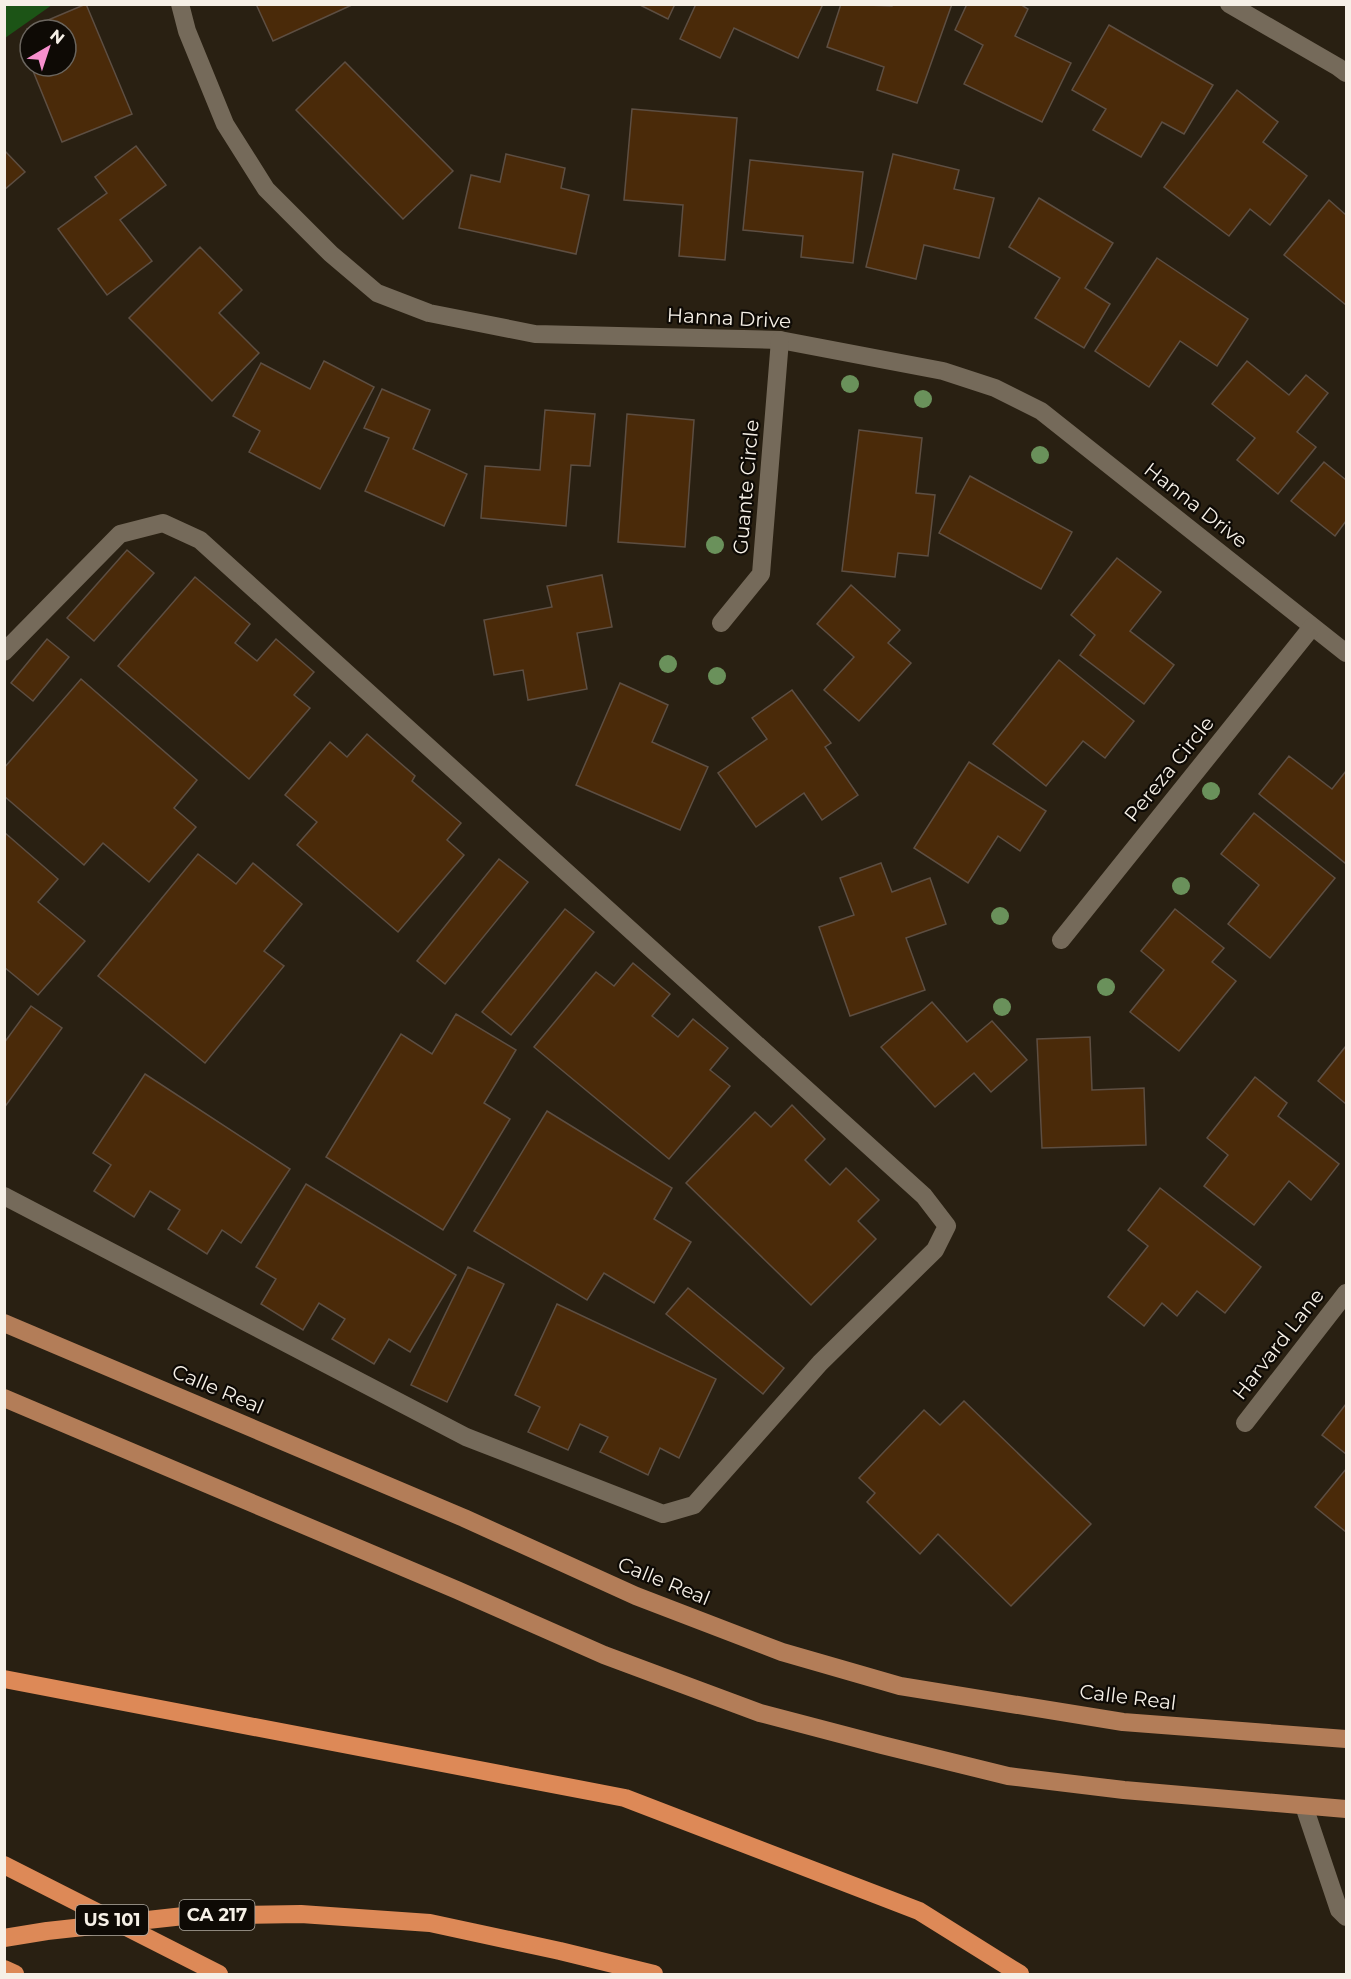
<svg xmlns="http://www.w3.org/2000/svg" width="1351" height="1979" viewBox="0 0 1351 1979" font-family="Montserrat,sans-serif">
	<style>
		.forest { fill: #1c5416 }
		.building { fill: #4a2a09; stroke: #5d4e42; stroke-width: 1.5 }
		.lines { fill: none; stroke-linecap: round; stroke-linejoin: round }
		.minor { stroke: #756a5a; stroke-width: 18 }
		.major { stroke: #b37d58; stroke-width: 18 }
		.highway { stroke: #dd8957; stroke-width: 18 }
		.tree { fill: #6a915b }
		.labels { text-anchor: middle; dominant-baseline: central; stroke-width: 4.5; stroke-linejoin: round; paint-order: stroke }
		.shield { fill: #0e0a05; stroke: #b0aba3; stroke-width: 1.5 }
		.shield-label { font-size: 18px; font-weight: bold; fill: #f6f0e7 }
		.street-label { font-size: 20px; fill: #f6f0e7; stroke: #0e0a05 }
	</style>
	<rect width="100%" height="100%" fill="#292012"/>
	<path class="forest" d="M 5,4 L 52,4 L 52,5 L 5,38 Z"/>
	<g class="building">
		<path d="M 86,4 L 132,114 L 62,142 L 31,66 L 66,66 L 66,30 L 30,30 L 30,36 L 27,29 Z"/>
		<path d="M 256,4 L 354,4 L 273,41 Z"/>
		<path d="M 638,4 L 675,4 L 668,19 Z"/>
		<path d="M 696,4 L 823,4 L 798,58 L 734,28 L 720,58 L 680,39 Z"/>
		<path d="M 841,4 L 892,6 L 893,4 L 952,4 L 917,103 L 877,90 L 884,67 L 827,47 Z"/>
		<path d="M 967,4 L 1020,4 L 1028,9 L 1015,36 L 1071,63 L 1042,122 L 964,84 L 983,45 L 955,30 Z"/>
		<path d="M 1109,25 L 1213,85 L 1184,134 L 1162,122 L 1141,157 L 1093,130 L 1106,109 L 1072,90 Z"/>
		<path d="M 345,62 L 453,171 L 403,219 L 296,110 Z"/>
		<path d="M 1237,90 L 1278,122 L 1263,142 L 1307,176 L 1270,225 L 1250,209 L 1229,236 L 1164,187 Z"/>
		<path d="M 632,109 L 737,118 L 725,260 L 679,256 L 683,205 L 624,200 Z"/>
		<path d="M 136,146 L 166,185 L 120,220 L 152,261 L 107,295 L 58,229 L 107,193 L 95,177 Z"/>
		<path d="M 4,150 L 25,172 L 4,190 Z"/>
		<path d="M 506,154 L 565,168 L 561,188 L 589,195 L 576,254 L 459,228 L 471,175 L 500,182 Z"/>
		<path d="M 893,154 L 959,170 L 954,189 L 994,198 L 979,258 L 924,245 L 916,279 L 866,267 Z"/>
		<path d="M 750,160 L 863,172 L 853,263 L 801,257 L 803,236 L 743,230 Z"/>
		<path d="M 1039,198 L 1113,243 L 1085,288 L 1110,304 L 1084,348 L 1035,318 L 1060,278 L 1009,247 Z"/>
		<path d="M 1329,200 L 1346,215 L 1346,305 L 1284,255 Z"/>
		<path d="M 200,247 L 242,290 L 219,313 L 259,353 L 212,401 L 129,318 Z"/>
		<path d="M 1157,258 L 1248,319 L 1217,366 L 1180,341 L 1149,387 L 1095,351 Z"/>
		<path d="M 324,361 L 374,387 L 320,489 L 249,452 L 260,431 L 233,416 L 261,363 L 310,389 Z"/>
		<path d="M 1247,361 L 1289,395 L 1306,375 L 1328,393 L 1297,432 L 1316,447 L 1278,494 L 1237,460 L 1255,438 L 1212,404 Z"/>
		<path d="M 382,389 L 430,410 L 413,449 L 467,474 L 444,526 L 365,491 L 389,438 L 364,428 Z"/>
		<path d="M 545,410 L 595,414 L 590,466 L 571,465 L 566,526 L 481,518 L 485,466 L 540,470 Z"/>
		<path d="M 627,414 L 694,420 L 685,547 L 618,542 Z"/>
		<path d="M 859,430 L 922,438 L 916,493 L 935,495 L 928,556 L 898,553 L 895,577 L 842,571 Z"/>
		<path d="M 1324,462 L 1346,480 L 1346,521 L 1335,536 L 1291,501 Z"/>
		<path d="M 970,476 L 1072,532 L 1041,589 L 939,533 Z"/>
		<path d="M 127,550 L 154,573 L 94,641 L 67,618 Z"/>
		<path d="M 1117,558 L 1161,592 L 1130,631 L 1174,665 L 1144,704 L 1080,655 L 1095,635 L 1071,615 Z"/>
		<path d="M 602,575 L 612,627 L 577,633 L 587,689 L 528,700 L 523,670 L 494,675 L 484,620 L 552,607 L 547,586 Z"/>
		<path d="M 195,577 L 250,624 L 235,643 L 257,661 L 276,639 L 314,672 L 294,695 L 310,708 L 249,779 L 118,666 Z"/>
		<path d="M 851,585 L 900,630 L 888,643 L 911,663 L 859,721 L 824,690 L 854,657 L 817,624 Z"/>
		<path d="M 47,639 L 69,657 L 33,701 L 11,683 Z"/>
		<path d="M 1059,660 L 1134,721 L 1105,758 L 1083,741 L 1046,786 L 993,744 Z"/>
		<path d="M 81,679 L 197,780 L 174,808 L 196,827 L 149,882 L 103,843 L 84,865 L 4,796 L 4,768 Z"/>
		<path d="M 620,683 L 668,705 L 652,742 L 708,767 L 680,830 L 576,785 Z"/>
		<path d="M 792,690 L 831,743 L 825,747 L 858,795 L 822,820 L 804,793 L 756,827 L 718,773 L 767,739 L 752,718 Z"/>
		<path d="M 367,734 L 415,776 L 412,781 L 461,823 L 447,840 L 464,855 L 398,932 L 297,845 L 317,822 L 285,795 L 330,742 L 347,757 Z"/>
		<path d="M 1289,756 L 1332,789 L 1346,771 L 1346,861 L 1345,863 L 1259,794 Z"/>
		<path d="M 969,762 L 1046,811 L 1020,851 L 998,836 L 968,883 L 914,848 Z"/>
		<path d="M 1254,813 L 1335,878 L 1270,958 L 1228,924 L 1259,885 L 1221,854 Z"/>
		<path d="M 4,832 L 58,879 L 38,902 L 85,941 L 38,995 L 4,967 Z"/>
		<path d="M 198,854 L 236,884 L 253,863 L 302,904 L 264,951 L 284,966 L 205,1063 L 98,976 Z"/>
		<path d="M 499,859 L 528,882 L 445,984 L 417,961 Z"/>
		<path d="M 881,863 L 892,892 L 930,878 L 946,924 L 906,938 L 925,990 L 850,1016 L 819,927 L 854,915 L 840,878 Z"/>
		<path d="M 565,909 L 594,932 L 511,1035 L 482,1012 Z"/>
		<path d="M 1175,909 L 1224,948 L 1212,962 L 1236,981 L 1179,1051 L 1130,1012 L 1164,970 L 1141,951 Z"/>
		<path d="M 633,963 L 670,994 L 652,1016 L 678,1037 L 693,1019 L 728,1048 L 710,1070 L 730,1086 L 669,1159 L 534,1047 L 596,972 L 614,986 Z"/>
		<path d="M 932,1002 L 967,1042 L 992,1021 L 1027,1060 L 991,1092 L 974,1073 L 935,1107 L 881,1047 Z"/>
		<path d="M 31,1006 L 62,1028 L 4,1108 L 4,1043 Z"/>
		<path d="M 456,1014 L 516,1050 L 484,1103 L 510,1119 L 443,1230 L 326,1157 L 401,1034 L 432,1054 Z"/>
		<path d="M 1090,1037 L 1092,1090 L 1144,1088 L 1146,1145 L 1042,1148 L 1037,1039 Z"/>
		<path d="M 1346,1046 L 1346,1104 L 1318,1081 Z"/>
		<path d="M 145,1074 L 290,1169 L 241,1243 L 222,1230 L 207,1254 L 168,1229 L 180,1210 L 150,1191 L 134,1217 L 94,1191 L 111,1165 L 93,1153 Z"/>
		<path d="M 1255,1077 L 1287,1103 L 1278,1116 L 1339,1164 L 1311,1200 L 1289,1181 L 1254,1225 L 1204,1186 L 1228,1155 L 1207,1138 Z"/>
		<path d="M 792,1105 L 825,1139 L 805,1160 L 830,1185 L 846,1168 L 879,1200 L 858,1221 L 876,1239 L 811,1305 L 686,1183 L 755,1112 L 771,1127 Z"/>
		<path d="M 547,1111 L 672,1188 L 654,1219 L 691,1242 L 654,1303 L 604,1273 L 587,1300 L 474,1231 Z"/>
		<path d="M 306,1184 L 456,1275 L 410,1352 L 389,1339 L 374,1364 L 332,1339 L 345,1319 L 319,1303 L 303,1330 L 261,1304 L 276,1279 L 256,1267 Z"/>
		<path d="M 1160,1188 L 1261,1267 L 1225,1313 L 1197,1291 L 1177,1316 L 1162,1303 L 1144,1326 L 1108,1297 L 1148,1246 L 1128,1230 Z"/>
		<path d="M 468,1267 L 504,1284 L 447,1402 L 411,1385 Z"/>
		<path d="M 688,1288 L 784,1368 L 763,1394 L 666,1314 Z"/>
		<path d="M 557,1304 L 716,1379 L 679,1458 L 660,1448 L 648,1475 L 600,1452 L 608,1437 L 580,1424 L 568,1450 L 528,1432 L 540,1407 L 515,1395 Z"/>
		<path d="M 964,1401 L 1091,1524 L 1011,1606 L 938,1534 L 920,1554 L 867,1502 L 875,1493 L 859,1478 L 924,1410 L 940,1425 Z"/>
		<path d="M 1346,1404 L 1346,1454 L 1322,1435 Z"/>
		<path d="M 1346,1469 L 1346,1532 L 1315,1507 Z"/>
	</g>
	<g class="lines">
		<g class="minor">
			<path d="M 180,4 L 187,31 L 225,124 L 266,189 L 331,254 L 377,293 L 429,313 L 535,334 L 780,340 L 943,371 L 995,388 L 1041,411 L 1346,653"/>
			<path d="M 1229,4 L 1338,67 L 1346,73"/>
			<path d="M 721,623 L 761,574 L 780,340"/>
			<path d="M 4,652 L 120,534 L 163,523 L 200,540 L 924,1196 L 947,1226 L 935,1250 L 820,1363 L 694,1505 L 663,1514 L 466,1437 L 4,1196"/>
			<path d="M 1061,940 L 1312,627"/>
			<path d="M 1245,1423 L 1346,1293"/>
			<path d="M 1304,1806 L 1339,1910 L 1346,1917"/>
		</g>
		<g class="major">
			<path d="M 4,1323 L 464,1518 L 636,1596 L 782,1652 L 900,1686 L 1123,1722 L 1346,1739"/>
			<path d="M 4,1398 L 457,1590 L 604,1655 L 760,1713 L 882,1745 L 1008,1776 L 1124,1790 L 1346,1809"/>
		</g>
		<g class="highway">
			<path d="M 4,1679 L 625,1798 L 919,1911 L 1020,1974"/>
			<path d="M 4,1865 L 219,1974"/>
			<path d="M 4,1938 L 47,1931 L 184,1916 L 301,1914 L 430,1923 L 560,1951 L 654,1974"/>
			<path d="M 4,1969 L 15,1974"/>
		</g>
	</g>
	<g class="tree">
		<circle cx="850" cy="384" r="9"/>
		<circle cx="923" cy="399" r="9"/>
		<circle cx="1040" cy="455" r="9"/>
		<circle cx="715" cy="545" r="9"/>
		<circle cx="668" cy="664" r="9"/>
		<circle cx="717" cy="676" r="9"/>
		<circle cx="1211" cy="791" r="9"/>
		<circle cx="1181" cy="886" r="9"/>
		<circle cx="1000" cy="916" r="9"/>
		<circle cx="1106" cy="987" r="9"/>
		<circle cx="1002" cy="1007" r="9"/>
	</g>
	<g class="labels">
		<g class="shield">
			<rect x="179.5" y="1900" width="75" height="30" rx="4.5"/>
			<rect x="76" y="1905" width="72" height="30" rx="4.5"/>
		</g>
		<g class="shield-label">
			<text x="217" y="1915">CA 217</text>
			<text x="112" y="1920">US 101</text>
		</g>
		<g class="street-label">
			<text transform="translate(729 318) rotate(3)">Hanna Drive</text>
			<text transform="translate(746 487) rotate(-85)">Guante Circle</text>
			<text transform="translate(1196 505) rotate(38)">Hanna Drive</text>
			<text transform="translate(1169 769) rotate(-51)">Pereza Circle</text>
			<text transform="translate(1278 1344) rotate(-52)">Harvard Lane</text>
			<text transform="translate(218 1389) rotate(23)">Calle Real</text>
			<text transform="translate(664 1581) rotate(22)">Calle Real</text>
			<text transform="translate(1128 1697) rotate(7)">Calle Real</text>
		</g>
	</g>
	<rect width="1351" height="1979" fill="none" stroke="#f6f0e7" stroke-width="12"/>
	<g transform="translate(48 48) rotate(39)"><circle r="28" fill="#0e0a05" stroke="#6b665f" stroke-width="1.5"/>
	<path d="M0-4.5L10 22L0 15L-10 22Z" fill="#f790ce"/>
	<text y="-9" font-size="16" font-weight="bold" text-anchor="middle" fill="#f6f0e7">N</text>
	</g>
</svg>
